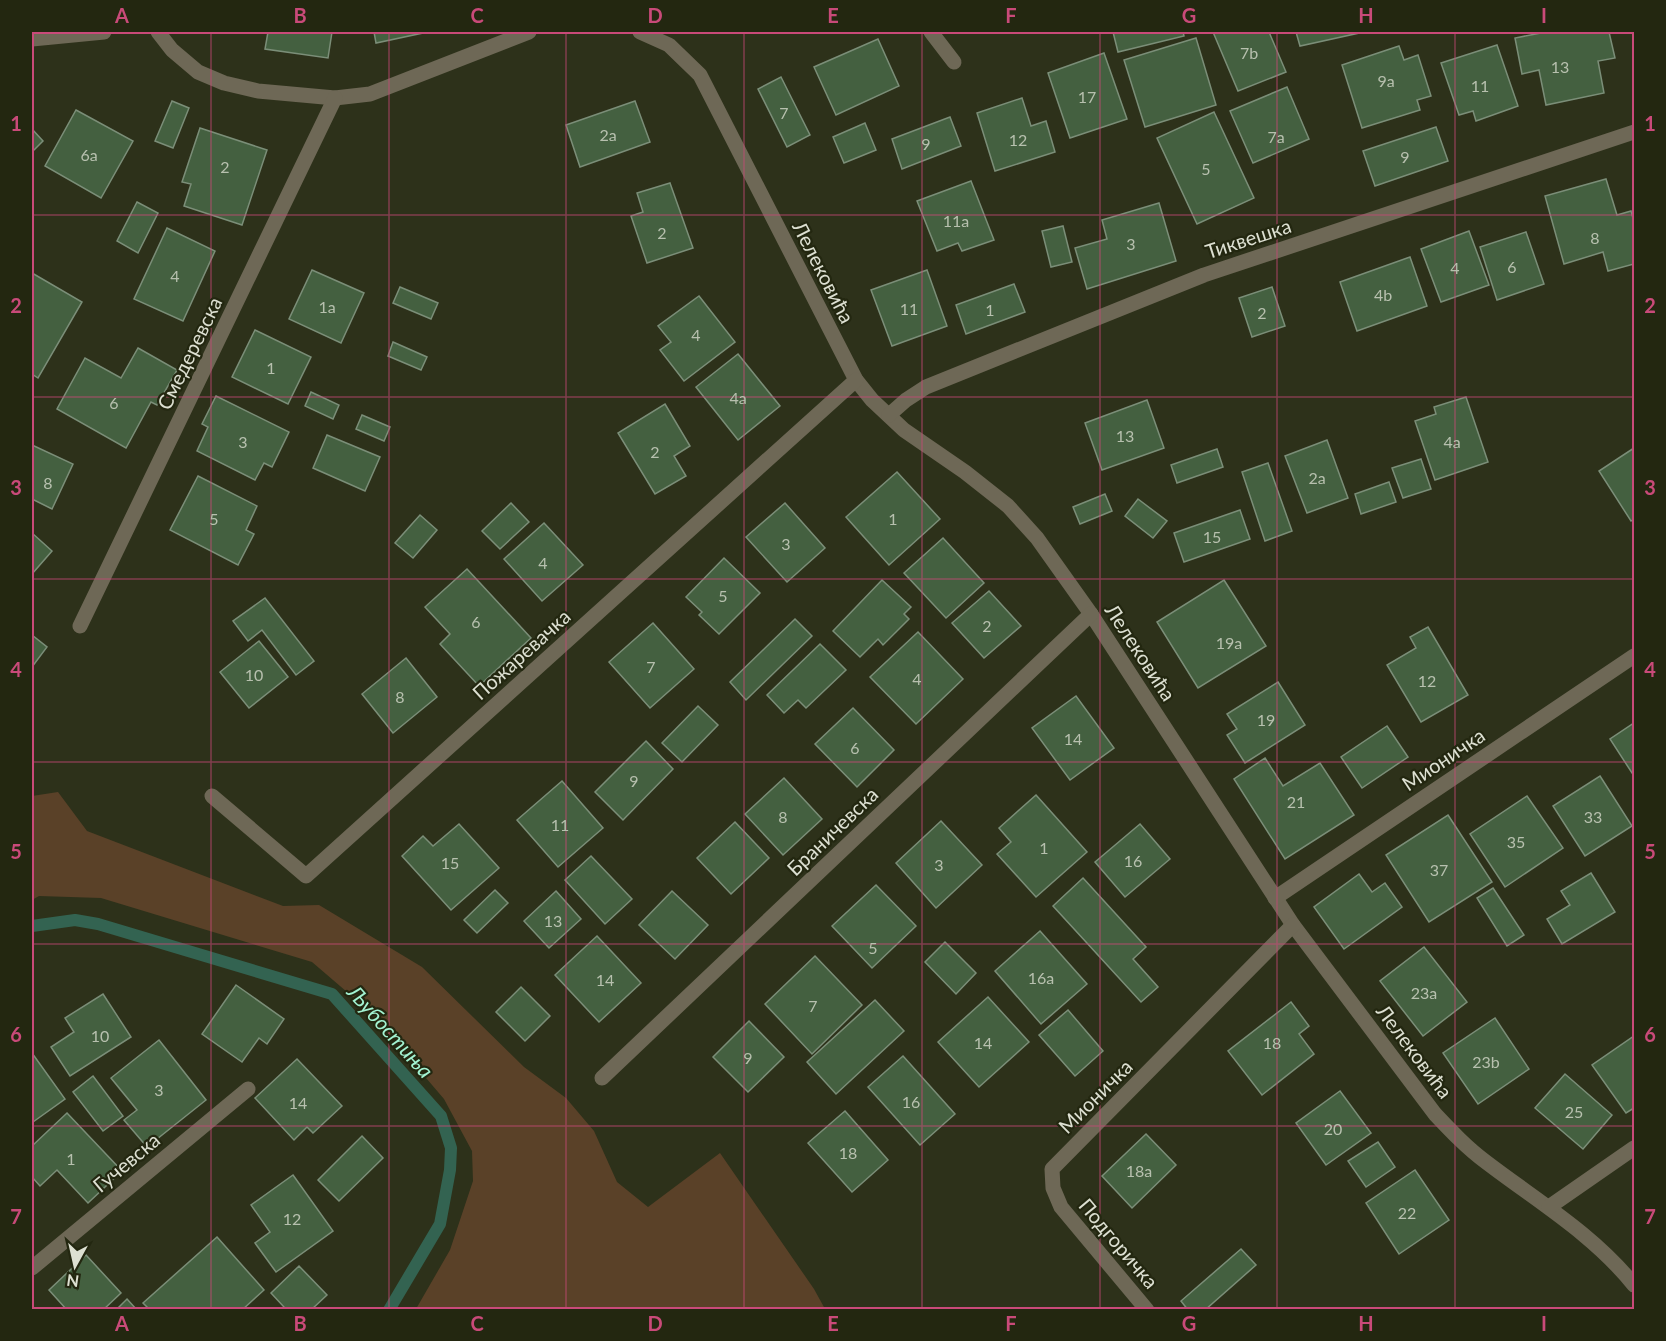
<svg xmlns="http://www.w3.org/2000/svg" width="1666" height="1341" viewBox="0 0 1666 1341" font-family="Lato,sans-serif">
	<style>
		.green { fill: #5a4128 }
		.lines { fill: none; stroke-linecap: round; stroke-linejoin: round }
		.stream { stroke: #336351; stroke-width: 12 }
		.building { fill: #446040; stroke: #7b8e78; stroke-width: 1.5 }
		.minor { stroke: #6e6856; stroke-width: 15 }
		.grid { fill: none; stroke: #c94a79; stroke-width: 1.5; stroke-opacity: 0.55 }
		.labels { text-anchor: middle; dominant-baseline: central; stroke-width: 4.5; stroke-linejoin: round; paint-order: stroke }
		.number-label { font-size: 16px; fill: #b7c0ae }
		.street-label { font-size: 20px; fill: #dde0d2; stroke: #232710 }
		.water-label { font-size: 21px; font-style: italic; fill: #a3f3d2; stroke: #232710 }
		.neatline { fill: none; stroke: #c94a79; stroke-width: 2 }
		.grid-label { font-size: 20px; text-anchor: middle; font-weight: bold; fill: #c94a79 }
	</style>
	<rect width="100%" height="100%" fill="#2d311a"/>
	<path class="green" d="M 58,792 L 87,831 L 283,906 L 319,905 L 422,967 L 524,1067 L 566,1098 L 594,1131 L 617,1182 L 648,1207 L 720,1153 L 814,1289 L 825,1309 L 416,1309 L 450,1250 L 473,1181 L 472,1151 L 444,1099 L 368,1010 L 312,962 L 101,898 L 39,896 L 32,900 L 32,796 Z"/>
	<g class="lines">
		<path class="stream" d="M 32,926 L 75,920 L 98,924 L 332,994 L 441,1116 L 451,1148 L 450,1170 L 440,1224 L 389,1310"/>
	</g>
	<g class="building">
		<path d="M 268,32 L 332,32 L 328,58 L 265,49 Z"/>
		<path d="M 374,32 L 422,32 L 423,33 L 376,43 Z"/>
		<path d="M 1113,32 L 1183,32 L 1184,36 L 1118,52 Z"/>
		<path d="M 1213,32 L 1269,32 L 1286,72 L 1238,91 Z"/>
		<path d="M 1296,32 L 1364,32 L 1300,46 Z"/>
		<path d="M 1546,32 L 1609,32 L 1615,58 L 1598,61 L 1604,93 L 1546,105 L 1539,70 L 1522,74 L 1515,38 Z"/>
		<path d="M 1196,38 L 1216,105 L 1145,127 L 1124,60 Z"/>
		<path d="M 878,39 L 899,86 L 836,115 L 814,67 Z"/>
		<path d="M 1497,45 L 1518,106 L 1476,121 L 1473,111 L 1459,115 L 1441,63 Z"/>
		<path d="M 1399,46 L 1404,60 L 1418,55 L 1431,96 L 1417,100 L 1420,110 L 1362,128 L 1342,65 Z"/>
		<path d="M 1104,53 L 1127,119 L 1070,138 L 1048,73 Z"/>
		<path d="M 781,77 L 810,135 L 787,147 L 758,89 Z"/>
		<path d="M 1287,87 L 1309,139 L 1253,163 L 1230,111 Z"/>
		<path d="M 1022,98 L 1031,126 L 1046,121 L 1055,152 L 995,171 L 977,113 Z"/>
		<path d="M 172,101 L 189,108 L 173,148 L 155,141 Z"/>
		<path d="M 635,101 L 650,142 L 580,167 L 566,125 Z"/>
		<path d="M 76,110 L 133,141 L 101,198 L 45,166 Z"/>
		<path d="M 1214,112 L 1254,198 L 1197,224 L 1157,138 Z"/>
		<path d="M 950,117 L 961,146 L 902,169 L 892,139 Z"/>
		<path d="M 865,123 L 876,150 L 844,163 L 833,137 Z"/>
		<path d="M 1436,127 L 1448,161 L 1375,186 L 1363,151 Z"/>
		<path d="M 200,128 L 267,150 L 242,225 L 184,206 L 191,184 L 182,182 Z"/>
		<path d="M 32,129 L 43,141 L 32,152 Z"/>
		<path d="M 1606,179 L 1617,215 L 1631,211 L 1634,222 L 1634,264 L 1608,271 L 1603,252 L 1564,264 L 1545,196 Z"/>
		<path d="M 971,181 L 994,240 L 962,251 L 958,243 L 937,251 L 917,201 Z"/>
		<path d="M 670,183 L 693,248 L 647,263 L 631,216 L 643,212 L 637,193 Z"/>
		<path d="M 137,202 L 158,213 L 138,253 L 117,241 Z"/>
		<path d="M 1159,203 L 1176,261 L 1087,289 L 1075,248 L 1107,239 L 1102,220 Z"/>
		<path d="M 1063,226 L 1072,262 L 1051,267 L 1042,231 Z"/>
		<path d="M 167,228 L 215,251 L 183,321 L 134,299 Z"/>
		<path d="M 1469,231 L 1489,285 L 1441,302 L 1421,249 Z"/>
		<path d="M 1526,232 L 1544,284 L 1497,300 L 1480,247 Z"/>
		<path d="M 1410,257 L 1427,306 L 1357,331 L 1340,282 Z"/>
		<path d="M 312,270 L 364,293 L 341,343 L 289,319 Z"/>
		<path d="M 927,270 L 947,326 L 892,346 L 871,290 Z"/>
		<path d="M 32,273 L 82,302 L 38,378 L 32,374 Z"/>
		<path d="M 1014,284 L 1025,312 L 966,334 L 956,305 Z"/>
		<path d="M 400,287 L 438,303 L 431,319 L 393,303 Z"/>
		<path d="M 1272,287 L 1285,326 L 1252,337 L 1239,298 Z"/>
		<path d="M 699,296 L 735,342 L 684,381 L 660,350 L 671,342 L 658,326 Z"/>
		<path d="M 255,330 L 311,357 L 288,404 L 232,377 Z"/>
		<path d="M 393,342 L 427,357 L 421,370 L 388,356 Z"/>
		<path d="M 138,348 L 177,370 L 157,405 L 151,402 L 126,448 L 57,409 L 85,358 L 121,378 Z"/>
		<path d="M 738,354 L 780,406 L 738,440 L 696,387 Z"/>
		<path d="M 311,392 L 339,405 L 333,419 L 305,406 Z"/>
		<path d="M 216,396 L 289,432 L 272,467 L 264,463 L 255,480 L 197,451 L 208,427 L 202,424 Z"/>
		<path d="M 1466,397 L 1488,462 L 1435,480 L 1415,421 L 1436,414 L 1434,407 Z"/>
		<path d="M 1147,400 L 1164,448 L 1102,470 L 1085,423 Z"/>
		<path d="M 665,404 L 690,446 L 674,456 L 686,476 L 655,494 L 618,433 Z"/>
		<path d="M 362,415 L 390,427 L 384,441 L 356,429 Z"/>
		<path d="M 327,435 L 380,457 L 365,491 L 313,468 Z"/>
		<path d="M 1327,440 L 1348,498 L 1307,513 L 1285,456 Z"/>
		<path d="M 32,445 L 73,464 L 52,509 L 32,499 Z"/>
		<path d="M 1634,448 L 1634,519 L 1631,521 L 1599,471 Z"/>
		<path d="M 1217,449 L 1223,467 L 1177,483 L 1171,465 Z"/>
		<path d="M 1421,459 L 1431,489 L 1403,498 L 1392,468 Z"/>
		<path d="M 1268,463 L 1292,531 L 1265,541 L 1242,472 Z"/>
		<path d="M 897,472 L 940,519 L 889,565 L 846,517 Z"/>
		<path d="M 198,476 L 257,506 L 246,530 L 254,534 L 238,565 L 170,530 Z"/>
		<path d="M 1389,482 L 1396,502 L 1361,514 L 1355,494 Z"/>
		<path d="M 1105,494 L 1112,511 L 1080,524 L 1073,507 Z"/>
		<path d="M 1138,499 L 1167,521 L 1153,538 L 1125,516 Z"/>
		<path d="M 511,503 L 529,522 L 500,549 L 482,531 Z"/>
		<path d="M 785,503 L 825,548 L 787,582 L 746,537 Z"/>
		<path d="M 1240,510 L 1250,539 L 1184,562 L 1174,533 Z"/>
		<path d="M 420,515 L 437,530 L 413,558 L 395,543 Z"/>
		<path d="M 544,523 L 583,565 L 542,601 L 504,559 Z"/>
		<path d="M 32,533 L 52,551 L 32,574 Z"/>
		<path d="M 943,538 L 984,583 L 946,618 L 904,573 Z"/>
		<path d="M 724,558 L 760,593 L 719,634 L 699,615 L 702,612 L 686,597 Z"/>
		<path d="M 467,569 L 531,638 L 479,686 L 440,644 L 450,634 L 425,607 Z"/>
		<path d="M 882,580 L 911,607 L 904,614 L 909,619 L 883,645 L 878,639 L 860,657 L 833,631 Z"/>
		<path d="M 1224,580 L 1266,646 L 1198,688 L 1157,622 Z"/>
		<path d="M 989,591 L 1021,626 L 984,658 L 952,623 Z"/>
		<path d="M 265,598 L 314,661 L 296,675 L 262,630 L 248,641 L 233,621 Z"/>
		<path d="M 795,619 L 812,636 L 746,700 L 730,682 Z"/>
		<path d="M 653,623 L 694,669 L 650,708 L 609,662 Z"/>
		<path d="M 1428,627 L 1468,695 L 1421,722 L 1387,665 L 1416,648 L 1410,637 Z"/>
		<path d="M 918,632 L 963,679 L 916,724 L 870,677 Z"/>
		<path d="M 32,635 L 47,647 L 32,667 Z"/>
		<path d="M 259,641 L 288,677 L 249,708 L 220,672 Z"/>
		<path d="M 820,644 L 846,670 L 806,708 L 798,700 L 784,713 L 767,695 Z"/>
		<path d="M 406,658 L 437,697 L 393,733 L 362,694 Z"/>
		<path d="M 1278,682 L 1305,725 L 1245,763 L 1227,735 L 1237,729 L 1227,714 Z"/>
		<path d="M 1076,696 L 1114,748 L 1070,780 L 1032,728 Z"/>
		<path d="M 698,706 L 718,725 L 682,762 L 662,743 Z"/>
		<path d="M 853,708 L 894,750 L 857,787 L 815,744 Z"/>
		<path d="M 1634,723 L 1634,776 L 1610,739 Z"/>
		<path d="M 1387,726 L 1408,757 L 1362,788 L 1341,757 Z"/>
		<path d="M 646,741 L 673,769 L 623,820 L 595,792 Z"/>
		<path d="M 1265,758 L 1283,786 L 1320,763 L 1354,815 L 1285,859 L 1234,779 Z"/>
		<path d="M 1600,776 L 1632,826 L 1585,856 L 1553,806 Z"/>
		<path d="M 784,778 L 822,819 L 783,855 L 745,814 Z"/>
		<path d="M 562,781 L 603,828 L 558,867 L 517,820 Z"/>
		<path d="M 1036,795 L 1087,852 L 1036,897 L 997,854 L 1011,842 L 999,828 Z"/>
		<path d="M 1527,796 L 1563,848 L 1505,887 L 1470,834 Z"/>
		<path d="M 1448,815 L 1492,882 L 1429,922 L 1386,855 Z"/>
		<path d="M 941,821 L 982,865 L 936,908 L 896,863 Z"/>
		<path d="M 735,822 L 769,858 L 731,894 L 697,858 Z"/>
		<path d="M 459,824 L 499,868 L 451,910 L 402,856 L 423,836 L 433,846 Z"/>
		<path d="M 1140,824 L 1170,859 L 1125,897 L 1095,862 Z"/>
		<path d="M 591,856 L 632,899 L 605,924 L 565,880 Z"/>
		<path d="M 1591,873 L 1615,912 L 1562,944 L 1547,919 L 1570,905 L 1561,891 Z"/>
		<path d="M 1359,874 L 1372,892 L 1385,883 L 1402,907 L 1344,949 L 1314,907 Z"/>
		<path d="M 1083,878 L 1146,947 L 1133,959 L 1158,987 L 1141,1002 L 1053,906 Z"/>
		<path d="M 876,885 L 916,926 L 872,968 L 832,926 Z"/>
		<path d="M 1493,888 L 1524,935 L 1507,946 L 1477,898 Z"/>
		<path d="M 495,890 L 508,903 L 477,933 L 464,920 Z"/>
		<path d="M 556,891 L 581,919 L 549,948 L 524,921 Z"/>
		<path d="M 672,891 L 708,925 L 675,959 L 639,925 Z"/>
		<path d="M 1040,931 L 1087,984 L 1041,1024 L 995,971 Z"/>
		<path d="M 597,936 L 641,983 L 599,1022 L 555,975 Z"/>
		<path d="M 945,942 L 976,973 L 956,994 L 925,962 Z"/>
		<path d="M 1424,947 L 1467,1002 L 1423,1036 L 1380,981 Z"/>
		<path d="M 815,956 L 862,1005 L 812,1054 L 765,1004 Z"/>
		<path d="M 236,985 L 284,1019 L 267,1044 L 259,1038 L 242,1062 L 202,1034 Z"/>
		<path d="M 521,987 L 550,1016 L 525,1041 L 496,1012 Z"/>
		<path d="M 103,994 L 131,1037 L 70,1076 L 51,1047 L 74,1032 L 65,1018 Z"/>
		<path d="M 988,997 L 1029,1042 L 979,1087 L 938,1042 Z"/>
		<path d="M 875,1000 L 904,1031 L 836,1094 L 807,1062 Z"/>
		<path d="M 1291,1002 L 1309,1026 L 1299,1034 L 1314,1054 L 1262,1095 L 1228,1051 Z"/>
		<path d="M 1068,1010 L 1103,1051 L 1075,1076 L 1039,1035 Z"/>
		<path d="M 1495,1018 L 1529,1069 L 1478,1104 L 1443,1053 Z"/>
		<path d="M 749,1021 L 784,1057 L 748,1092 L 713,1057 Z"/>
		<path d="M 1634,1036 L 1634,1108 L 1626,1113 L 1592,1065 Z"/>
		<path d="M 159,1040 L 206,1100 L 147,1147 L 124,1120 L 137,1110 L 111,1078 Z"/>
		<path d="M 32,1053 L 65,1099 L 33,1122 L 32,1120 Z"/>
		<path d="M 903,1056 L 955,1114 L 920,1145 L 868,1087 Z"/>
		<path d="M 297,1059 L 342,1106 L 313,1133 L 307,1127 L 294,1140 L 255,1098 Z"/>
		<path d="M 1565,1074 L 1612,1115 L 1583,1149 L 1535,1108 Z"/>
		<path d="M 93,1076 L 123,1116 L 103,1131 L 73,1092 Z"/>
		<path d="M 1340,1091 L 1371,1133 L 1326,1165 L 1296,1123 Z"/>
		<path d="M 845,1111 L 888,1160 L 852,1192 L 808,1143 Z"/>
		<path d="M 67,1113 L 122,1171 L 88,1203 L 57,1170 L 40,1186 L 32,1177 L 32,1146 Z"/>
		<path d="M 1146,1134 L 1176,1165 L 1132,1208 L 1102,1176 Z"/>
		<path d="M 362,1136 L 383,1158 L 339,1201 L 318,1180 Z"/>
		<path d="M 1378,1142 L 1395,1167 L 1366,1187 L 1348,1161 Z"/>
		<path d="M 1415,1170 L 1449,1220 L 1399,1254 L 1366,1203 Z"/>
		<path d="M 293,1175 L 333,1231 L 276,1272 L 255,1243 L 270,1232 L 251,1205 Z"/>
		<path d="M 217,1237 L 264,1290 L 242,1310 L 150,1310 L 143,1303 Z"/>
		<path d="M 1241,1249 L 1256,1265 L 1205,1310 L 1188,1310 L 1181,1301 Z"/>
		<path d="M 86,1255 L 121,1293 L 103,1310 L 67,1310 L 49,1290 Z"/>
		<path d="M 299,1266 L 327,1295 L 311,1310 L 282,1310 L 284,1307 L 271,1293 Z"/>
		<path d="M 127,1299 L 137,1310 L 116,1310 Z"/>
	</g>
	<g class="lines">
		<g class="minor">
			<path d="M 158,32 L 172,50 L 198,72 L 224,83 L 258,91 L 335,98 L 370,94 L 529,32"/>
			<path d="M 640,32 L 669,45 L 700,75 L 856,380 L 872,400 L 904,430 L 965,472 L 1008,506 L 1037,538 L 1091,614 L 1293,925 L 1435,1114 C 1451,1131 1467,1148 1486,1162 C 1537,1201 1593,1234 1634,1285"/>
			<path d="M 931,32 L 954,62"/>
			<path d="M 32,39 L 104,32"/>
			<path d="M 889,415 L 906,400 L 926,387 L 1204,275 L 1634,132"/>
			<path d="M 80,626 L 335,98"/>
			<path d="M 212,796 L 306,876 L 856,380"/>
			<path d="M 1275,898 L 1634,656"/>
			<path d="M 602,1078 L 1091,614"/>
			<path d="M 1549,1207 L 1634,1148"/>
			<path d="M 32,1268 L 248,1089"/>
			<path d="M 1147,1310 L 1061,1207 L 1053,1188 L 1052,1169 L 1293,925"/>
		</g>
	</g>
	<path class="grid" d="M 211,32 L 211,1310M 389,32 L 389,1310M 566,32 L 566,1310M 744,32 L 744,1310M 922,32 L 922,1310M 1100,32 L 1100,1310M 1277,32 L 1277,1310M 1455,32 L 1455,1310M 32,215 L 1634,215M 32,397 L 1634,397M 32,579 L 1634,579M 32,762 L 1634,762M 32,944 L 1634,944M 32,1126 L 1634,1126"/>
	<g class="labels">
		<g class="number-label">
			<text x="1249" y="52">7b</text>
			<text x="1560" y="66">13</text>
			<text x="1386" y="80">9a</text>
			<text x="1480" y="85">11</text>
			<text x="1087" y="96">17</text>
			<text x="784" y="112">7</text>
			<text x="608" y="134">2a</text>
			<text x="1276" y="136">7a</text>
			<text x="1018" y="139">12</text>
			<text x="926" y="143">9</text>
			<text x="89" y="154">6a</text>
			<text x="1405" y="156">9</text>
			<text x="225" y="166">2</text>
			<text x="1206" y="168">5</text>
			<text x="956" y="220">11a</text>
			<text x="662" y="232">2</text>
			<text x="1595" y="237">8</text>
			<text x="1131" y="243">3</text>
			<text x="1512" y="266">6</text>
			<text x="1455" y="267">4</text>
			<text x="175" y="275">4</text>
			<text x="1383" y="294">4b</text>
			<text x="327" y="306">1a</text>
			<text x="909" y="308">11</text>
			<text x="990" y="309">1</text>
			<text x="1262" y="312">2</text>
			<text x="696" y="334">4</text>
			<text x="271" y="367">1</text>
			<text x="738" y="397">4a</text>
			<text x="114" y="402">6</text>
			<text x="1125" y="435">13</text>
			<text x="243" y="441">3</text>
			<text x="1452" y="441">4a</text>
			<text x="655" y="451">2</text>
			<text x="1317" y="477">2a</text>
			<text x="48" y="482">8</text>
			<text x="214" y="518">5</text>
			<text x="893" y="518">1</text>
			<text x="1212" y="536">15</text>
			<text x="786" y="543">3</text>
			<text x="543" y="562">4</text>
			<text x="723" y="595">5</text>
			<text x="476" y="621">6</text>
			<text x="987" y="625">2</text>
			<text x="1229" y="642">19a</text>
			<text x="651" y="666">7</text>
			<text x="254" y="674">10</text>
			<text x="917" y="678">4</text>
			<text x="1427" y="680">12</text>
			<text x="400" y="696">8</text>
			<text x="1266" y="719">19</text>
			<text x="1073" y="738">14</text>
			<text x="855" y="747">6</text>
			<text x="634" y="780">9</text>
			<text x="1296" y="801">21</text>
			<text x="783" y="816">8</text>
			<text x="1593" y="816">33</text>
			<text x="560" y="824">11</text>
			<text x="1516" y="841">35</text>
			<text x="1044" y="847">1</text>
			<text x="1133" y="860">16</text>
			<text x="450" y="862">15</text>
			<text x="939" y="864">3</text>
			<text x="1439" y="869">37</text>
			<text x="553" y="920">13</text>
			<text x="873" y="947">5</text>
			<text x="1041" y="977">16a</text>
			<text x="605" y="979">14</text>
			<text x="1424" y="992">23a</text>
			<text x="813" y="1005">7</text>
			<text x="100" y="1035">10</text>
			<text x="983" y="1042">14</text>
			<text x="1272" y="1042">18</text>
			<text x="748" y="1057">9</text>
			<text x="1486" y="1061">23b</text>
			<text x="159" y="1089">3</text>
			<text x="911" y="1101">16</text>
			<text x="298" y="1102">14</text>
			<text x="1574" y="1111">25</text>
			<text x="1333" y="1128">20</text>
			<text x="848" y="1152">18</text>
			<text x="71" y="1158">1</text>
			<text x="1139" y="1170">18a</text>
			<text x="1407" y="1212">22</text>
			<text x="292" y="1218">12</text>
		</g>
		<g class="street-label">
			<text transform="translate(1248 238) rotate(-18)">Тиквешка</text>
			<text transform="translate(824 272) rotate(63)">Лелековића</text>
			<text transform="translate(189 353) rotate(-64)">Смедеревска</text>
			<text transform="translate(1141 652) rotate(57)">Лелековића</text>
			<text transform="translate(521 654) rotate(-42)">Пожаревачка</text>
			<text transform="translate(1443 759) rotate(-34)">Мионичка</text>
			<text transform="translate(832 831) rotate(-44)">Браничевска</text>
			<text transform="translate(1415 1051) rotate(53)">Лелековића</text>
			<text transform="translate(1095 1096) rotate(-45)">Мионичка</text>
			<text transform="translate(126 1162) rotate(-40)">Гучевска</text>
			<text transform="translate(1119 1243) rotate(50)">Подгоричка</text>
		</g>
		<g class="water-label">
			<text transform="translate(391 1031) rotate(48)">Љубостиња</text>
		</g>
	</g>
	<rect width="1666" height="1341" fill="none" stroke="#232710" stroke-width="66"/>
	<g transform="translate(75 1266) rotate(188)" stroke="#232710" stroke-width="4.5" paint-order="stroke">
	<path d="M0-4.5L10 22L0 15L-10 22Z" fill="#dde0d2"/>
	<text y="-9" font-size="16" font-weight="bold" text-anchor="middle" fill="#dde0d2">N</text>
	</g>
	<rect x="33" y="33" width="1600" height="1275" class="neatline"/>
	<g class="grid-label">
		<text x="122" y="23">A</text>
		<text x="300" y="23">B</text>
		<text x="477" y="23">C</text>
		<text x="655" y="23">D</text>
		<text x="833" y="23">E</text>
		<text x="1011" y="23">F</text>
		<text x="1189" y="23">G</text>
		<text x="1366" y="23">H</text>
		<text x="1544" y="23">I</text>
		<text x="16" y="131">1</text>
		<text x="1650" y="131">1</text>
		<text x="16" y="313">2</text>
		<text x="1650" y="313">2</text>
		<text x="16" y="495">3</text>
		<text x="1650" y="495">3</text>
		<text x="16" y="677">4</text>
		<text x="1650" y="677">4</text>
		<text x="16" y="859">5</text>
		<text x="1650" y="859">5</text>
		<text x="16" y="1042">6</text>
		<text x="1650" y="1042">6</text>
		<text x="16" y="1224">7</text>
		<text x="1650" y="1224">7</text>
		<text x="122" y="1331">A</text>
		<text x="300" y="1331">B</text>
		<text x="477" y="1331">C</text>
		<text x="655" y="1331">D</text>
		<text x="833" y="1331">E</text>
		<text x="1011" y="1331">F</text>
		<text x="1189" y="1331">G</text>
		<text x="1366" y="1331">H</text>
		<text x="1544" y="1331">I</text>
	</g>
</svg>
